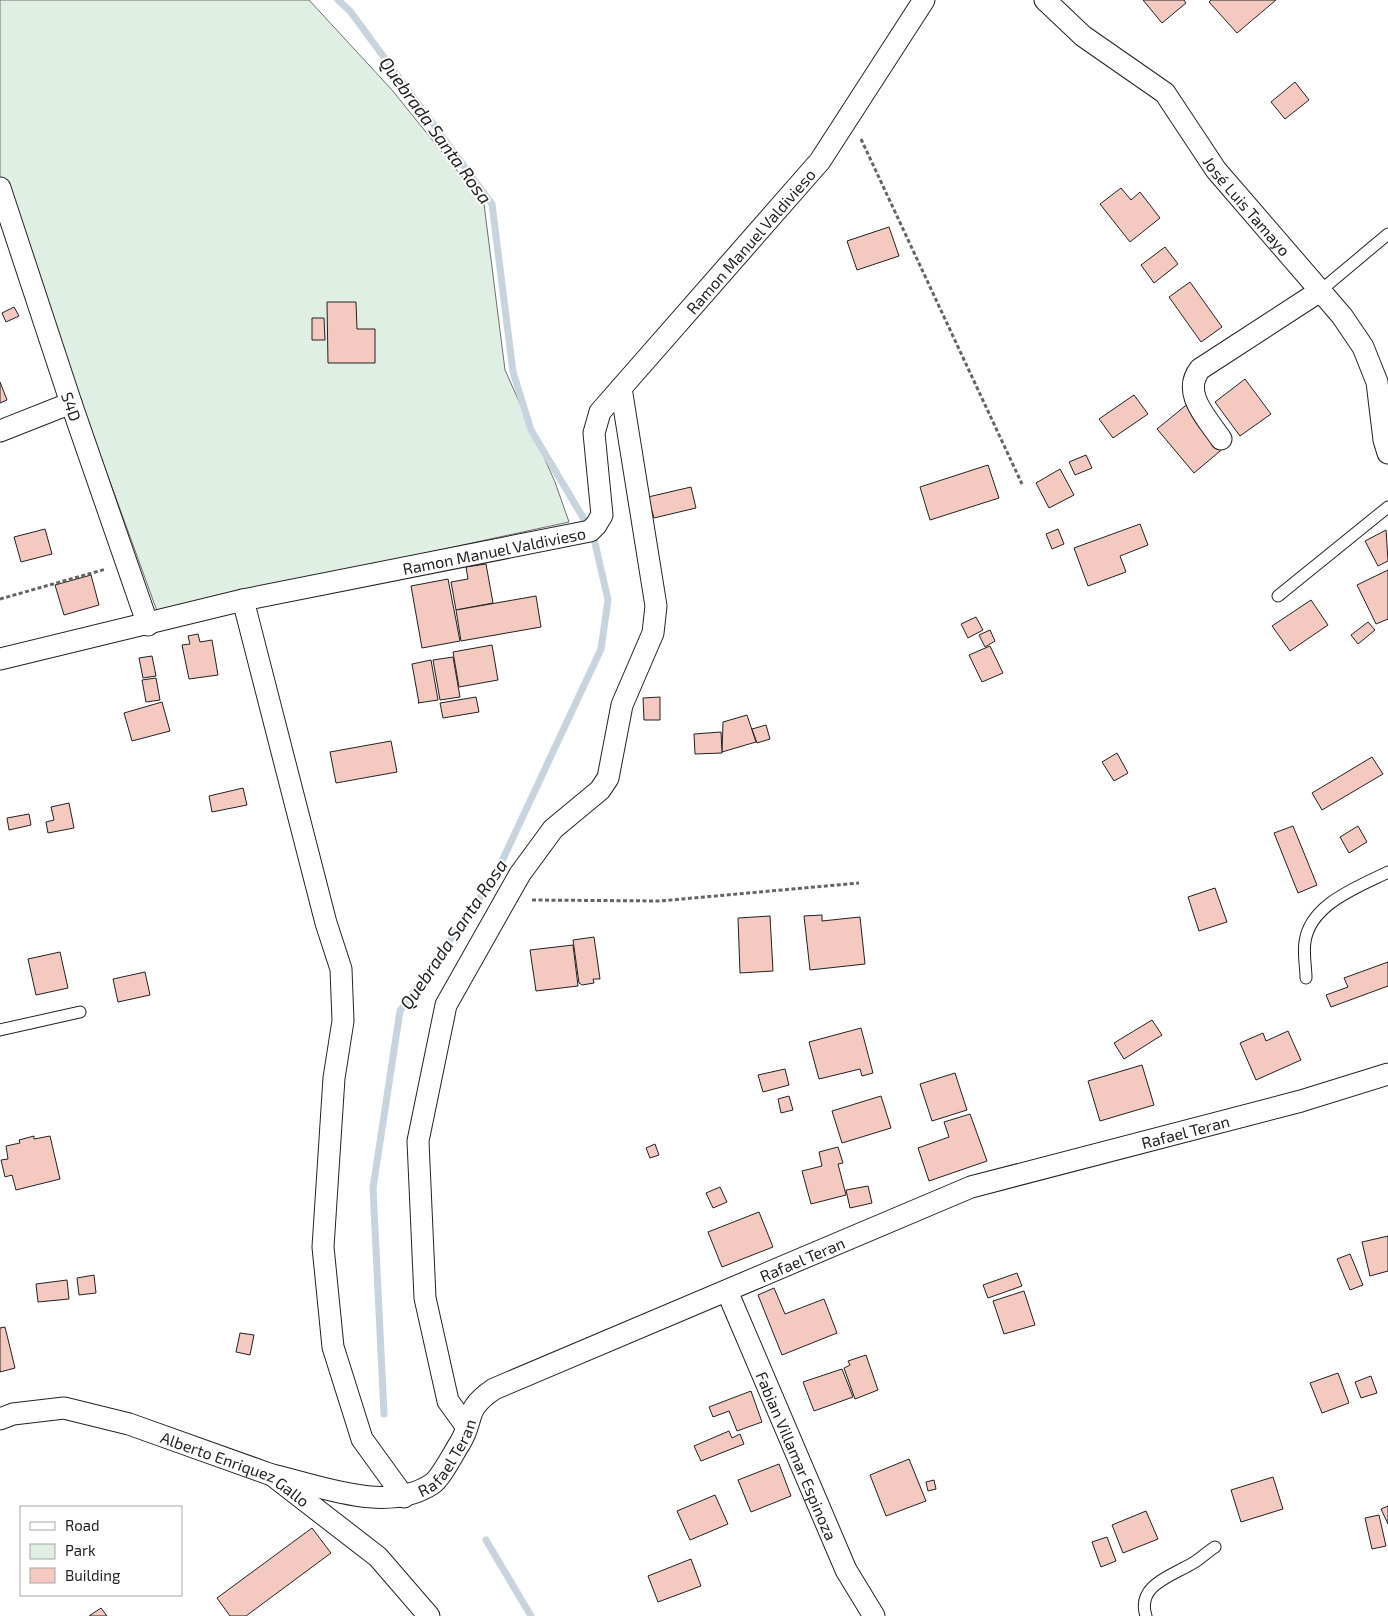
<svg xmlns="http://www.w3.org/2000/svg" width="1388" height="1616" viewBox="0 0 1388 1616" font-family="'Exo 2',sans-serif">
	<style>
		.green { fill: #e0efe3; stroke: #6f6f6f }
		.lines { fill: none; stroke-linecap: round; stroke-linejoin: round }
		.stream { stroke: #c7d3dd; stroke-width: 7 }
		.building { fill: #f3c9c0; stroke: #222 }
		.lane-casing { stroke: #222; stroke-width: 13 }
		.street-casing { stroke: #222; stroke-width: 23 }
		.path { stroke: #646464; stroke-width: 3; stroke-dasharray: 4 2.5; stroke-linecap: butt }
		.lane { stroke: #fff; stroke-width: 11 }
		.street { stroke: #fff; stroke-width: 21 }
		.labels { text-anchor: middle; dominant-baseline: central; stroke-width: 4; stroke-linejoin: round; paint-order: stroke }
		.street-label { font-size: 16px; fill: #222; stroke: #fff }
		.water-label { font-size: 18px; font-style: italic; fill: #222; stroke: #fff }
	</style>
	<rect width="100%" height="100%" fill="#fff"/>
	<path class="green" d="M 0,0 L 309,0 L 392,90 L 484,204 L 505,370 L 555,482 L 569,522 L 157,611 L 0,179 Z"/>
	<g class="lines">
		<g class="stream">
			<path d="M 338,0 L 350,11 L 492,204 L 513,372 L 531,430 L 588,526"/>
			<path d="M 384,1414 L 373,1188 L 400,1011 L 495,876 L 601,649 L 608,600 L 593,534"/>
			<path d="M 486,1540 L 531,1616"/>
		</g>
	</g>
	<g class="building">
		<path d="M 1143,0 L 1184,0 L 1186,3 L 1162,23 Z"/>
		<path d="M 1211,0 L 1276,0 L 1237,33 L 1209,2 Z"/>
		<path d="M 1295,82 L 1309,100 L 1285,119 L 1271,102 Z"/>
		<path d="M 1121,188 L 1131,200 L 1140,192 L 1160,218 L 1130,242 L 1100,204 Z"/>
		<path d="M 889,227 L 899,256 L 857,270 L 847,241 Z"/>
		<path d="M 1165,247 L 1178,264 L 1154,283 L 1141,265 Z"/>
		<path d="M 1190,282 L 1222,327 L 1201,342 L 1169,297 Z"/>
		<path d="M 327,302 L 356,302 L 357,329 L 375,329 L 375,363 L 328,363 Z"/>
		<path d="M 14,307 L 19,316 L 6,322 L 2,313 Z"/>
		<path d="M 312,318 L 324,318 L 325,340 L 312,340 Z"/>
		<path d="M 1245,379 L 1271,414 L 1240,436 L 1215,402 Z"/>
		<path d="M 0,382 L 7,400 L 0,403 Z"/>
		<path d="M 1134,395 L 1148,414 L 1113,438 L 1099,419 Z"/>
		<path d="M 1190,402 L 1226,446 L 1194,473 L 1157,429 Z"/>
		<path d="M 1086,455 L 1092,468 L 1075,475 L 1069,462 Z"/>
		<path d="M 988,465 L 999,498 L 930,520 L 920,487 Z"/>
		<path d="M 1060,469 L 1074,495 L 1049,508 L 1036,483 Z"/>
		<path d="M 691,487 L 696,508 L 654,518 L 648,497 Z"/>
		<path d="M 1140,524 L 1148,545 L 1120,556 L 1126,572 L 1088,586 L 1074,548 Z"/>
		<path d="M 45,529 L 52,554 L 21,562 L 14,537 Z"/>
		<path d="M 1058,529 L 1064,544 L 1052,549 L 1046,534 Z"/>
		<path d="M 1386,530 L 1388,561 L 1378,566 L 1365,541 Z"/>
		<path d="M 486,564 L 493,603 L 456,610 L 451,582 L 468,579 L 466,567 Z"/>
		<path d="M 1388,570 L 1388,619 L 1376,624 L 1357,585 Z"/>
		<path d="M 91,575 L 99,605 L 64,615 L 55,585 Z"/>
		<path d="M 448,579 L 460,641 L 422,648 L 411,586 Z"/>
		<path d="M 536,596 L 541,627 L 461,641 L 456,610 Z"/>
		<path d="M 1311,600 L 1328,625 L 1290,651 L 1272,626 Z"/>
		<path d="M 976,617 L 983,630 L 968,638 L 961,624 Z"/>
		<path d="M 1368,622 L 1375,630 L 1358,644 L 1351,635 Z"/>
		<path d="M 990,630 L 995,641 L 985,647 L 979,635 Z"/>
		<path d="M 198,634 L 200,642 L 212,640 L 218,675 L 189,679 L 182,645 L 190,644 L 188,636 Z"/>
		<path d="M 492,645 L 498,680 L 459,687 L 453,652 Z"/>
		<path d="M 990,646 L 1003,673 L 982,682 L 969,655 Z"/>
		<path d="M 152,656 L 156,676 L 143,678 L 139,658 Z"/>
		<path d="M 453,657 L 460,697 L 440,700 L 433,660 Z"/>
		<path d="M 431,660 L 438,700 L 418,703 L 419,703 L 412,664 Z"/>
		<path d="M 156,678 L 160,700 L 146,702 L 142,680 Z"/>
		<path d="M 476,697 L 479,712 L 443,718 L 440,703 Z"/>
		<path d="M 660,697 L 660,720 L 644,720 L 643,698 Z"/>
		<path d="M 162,702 L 170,731 L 132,741 L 124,713 Z"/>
		<path d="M 747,715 L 756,742 L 722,752 L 723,722 Z"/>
		<path d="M 766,725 L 770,739 L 757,743 L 752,729 Z"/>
		<path d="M 721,732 L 722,753 L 695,754 L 694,734 Z"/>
		<path d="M 391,741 L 397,772 L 336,783 L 330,752 Z"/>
		<path d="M 1117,753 L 1128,773 L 1114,781 L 1102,762 Z"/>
		<path d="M 1372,757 L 1383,774 L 1322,810 L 1312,793 Z"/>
		<path d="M 243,788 L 247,805 L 212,812 L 209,796 Z"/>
		<path d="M 69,803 L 74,828 L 48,833 L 46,822 L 54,820 L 51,807 Z"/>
		<path d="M 29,814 L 31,825 L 9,830 L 7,818 Z"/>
		<path d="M 1293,826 L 1317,885 L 1298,893 L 1274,833 Z"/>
		<path d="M 1358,826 L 1367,842 L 1349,853 L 1340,837 Z"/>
		<path d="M 1215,888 L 1227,922 L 1199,931 L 1188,897 Z"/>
		<path d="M 822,915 L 822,921 L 860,917 L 865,964 L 810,970 L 804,916 Z"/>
		<path d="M 770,916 L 773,971 L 740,973 L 738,918 Z"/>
		<path d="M 594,937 L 600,979 L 593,979 L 594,983 L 582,985 L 579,983 L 573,940 Z"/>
		<path d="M 573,945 L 578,986 L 536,991 L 530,950 Z"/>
		<path d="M 60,952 L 68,988 L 36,995 L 28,959 Z"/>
		<path d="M 1388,962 L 1388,986 L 1331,1007 L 1326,995 L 1348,987 L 1344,978 Z"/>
		<path d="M 145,972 L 150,995 L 118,1002 L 113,979 Z"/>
		<path d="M 1152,1020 L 1162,1035 L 1124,1059 L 1114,1043 Z"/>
		<path d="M 861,1028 L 873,1073 L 862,1076 L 860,1069 L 819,1079 L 809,1042 Z"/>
		<path d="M 1288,1031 L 1301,1060 L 1256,1080 L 1240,1043 L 1263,1033 L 1266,1041 Z"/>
		<path d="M 1142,1065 L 1154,1105 L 1100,1121 L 1088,1081 Z"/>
		<path d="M 785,1069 L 789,1085 L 763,1092 L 758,1075 Z"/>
		<path d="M 955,1073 L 967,1110 L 932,1121 L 920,1084 Z"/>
		<path d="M 789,1096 L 793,1110 L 781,1113 L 778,1099 Z"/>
		<path d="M 881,1096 L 891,1128 L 842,1143 L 832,1111 Z"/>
		<path d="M 970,1114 L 987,1161 L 929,1181 L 918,1148 L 949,1137 L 944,1122 Z"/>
		<path d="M 34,1136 L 34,1139 L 50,1136 L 60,1179 L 16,1190 L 12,1175 L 5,1177 L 1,1160 L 8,1159 L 6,1146 L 20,1143 L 19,1140 Z"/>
		<path d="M 655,1144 L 659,1155 L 650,1158 L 646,1148 Z"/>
		<path d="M 838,1147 L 843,1163 L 838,1164 L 846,1195 L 811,1204 L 802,1171 L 822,1166 L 819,1152 Z"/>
		<path d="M 868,1186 L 872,1203 L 850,1208 L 846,1190 Z"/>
		<path d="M 720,1187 L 727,1202 L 713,1208 L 706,1193 Z"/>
		<path d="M 759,1212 L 773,1247 L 722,1267 L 708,1232 Z"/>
		<path d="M 1388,1236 L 1388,1271 L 1370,1276 L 1362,1242 Z"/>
		<path d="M 1350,1254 L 1363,1285 L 1350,1290 L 1337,1259 Z"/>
		<path d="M 1017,1273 L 1022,1286 L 988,1298 L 983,1285 Z"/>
		<path d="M 94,1275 L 96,1293 L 79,1295 L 77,1278 Z"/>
		<path d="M 67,1280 L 69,1299 L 38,1302 L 36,1284 Z"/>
		<path d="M 774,1288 L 785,1314 L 824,1299 L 837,1333 L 782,1355 L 758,1295 Z"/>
		<path d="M 1024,1291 L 1035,1325 L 1004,1334 L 993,1301 Z"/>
		<path d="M 5,1327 L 15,1368 L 0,1372 L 0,1328 Z"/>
		<path d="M 240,1333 L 254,1335 L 250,1355 L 236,1352 Z"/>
		<path d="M 866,1355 L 878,1390 L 855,1399 L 844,1368 L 850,1365 L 848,1361 Z"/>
		<path d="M 842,1369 L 853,1397 L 814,1411 L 803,1382 Z"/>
		<path d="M 1338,1373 L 1349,1403 L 1322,1413 L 1310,1383 Z"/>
		<path d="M 1371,1376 L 1377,1393 L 1361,1398 L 1355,1382 Z"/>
		<path d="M 751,1391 L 762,1422 L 737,1431 L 729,1411 L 713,1417 L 709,1407 Z"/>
		<path d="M 729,1431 L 732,1438 L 740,1434 L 744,1444 L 701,1461 L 694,1446 Z"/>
		<path d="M 909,1459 L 926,1501 L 886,1516 L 870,1475 Z"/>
		<path d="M 779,1464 L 791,1496 L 751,1512 L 738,1480 Z"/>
		<path d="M 1273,1477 L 1283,1509 L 1241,1522 L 1231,1490 Z"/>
		<path d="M 934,1480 L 936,1489 L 928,1491 L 926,1482 Z"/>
		<path d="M 715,1495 L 728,1524 L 690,1540 L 677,1511 Z"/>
		<path d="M 1388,1506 L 1388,1524 L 1381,1509 Z"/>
		<path d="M 1146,1511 L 1158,1539 L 1123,1553 L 1112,1525 Z"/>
		<path d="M 1379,1515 L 1386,1546 L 1372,1549 L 1365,1518 Z"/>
		<path d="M 312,1528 L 331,1553 L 246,1616 L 230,1616 L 217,1598 Z"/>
		<path d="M 1107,1537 L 1116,1561 L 1101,1567 L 1092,1542 Z"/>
		<path d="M 691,1559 L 701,1586 L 658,1602 L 648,1576 Z"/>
		<path d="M 101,1608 L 107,1616 L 89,1616 Z"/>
	</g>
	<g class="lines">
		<g class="lane-casing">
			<g id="lane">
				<path d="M 1320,291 L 1388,234"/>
				<path d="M 1278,596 L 1388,507"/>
				<path d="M 1306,978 C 1306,967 1303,953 1305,942 C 1310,904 1358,887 1388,872"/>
				<path d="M 0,1030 L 80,1012"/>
				<path d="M 1146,1616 C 1136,1585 1172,1576 1193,1563 C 1200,1559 1207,1552 1215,1547"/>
			</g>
		</g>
		<g class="street-casing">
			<g id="street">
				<path id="s1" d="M 1045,0 L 1083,36 L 1165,93 L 1216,170 L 1342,316 L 1363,347 L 1377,382 L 1384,440 L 1388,453"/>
				<path id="s2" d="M 0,188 L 71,403 L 148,625"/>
				<path d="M 0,431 L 71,403"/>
				<path d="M 1221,439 C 1207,418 1181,393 1200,369 L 1320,291"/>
				<path d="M 243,600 L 326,923 L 341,969 L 343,1021 L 334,1078 L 323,1247 L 333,1347 L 362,1439 L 404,1497"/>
				<path id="s3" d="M 0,659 L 243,600 L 590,531 L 596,525 L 602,515 L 594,433 L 600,412 L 820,161 L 924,0"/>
				<path id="s4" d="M 727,1291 L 846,1570 L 874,1616"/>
				<path id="s5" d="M 0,1419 L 13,1414 L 64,1408 L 129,1424 L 272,1475 L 378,1557 L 429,1616"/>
				<path d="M 466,1426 L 448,1401 L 425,1298 L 418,1141 L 446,1005 L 520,874 L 553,829 L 600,790 L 608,778 L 622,705 L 653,633 L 656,606 L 621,388"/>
				<path id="s6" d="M 272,1475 C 321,1486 387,1514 432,1484 C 441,1478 454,1452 460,1443 C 475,1418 463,1410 494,1389 L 971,1187 L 1301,1101 L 1388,1074"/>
			</g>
		</g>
		<g class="path">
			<path d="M 861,139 L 1022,484"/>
			<path d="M 0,599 L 106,569"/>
			<path d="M 532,900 L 660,901 L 859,883"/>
		</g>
		<use href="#lane" class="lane"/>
		<use href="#street" class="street"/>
	</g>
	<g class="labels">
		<g class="street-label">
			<text stroke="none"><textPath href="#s1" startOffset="292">José Luis Tamayo</textPath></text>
			<text stroke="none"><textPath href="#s3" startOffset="956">Ramon Manuel Valdivieso</textPath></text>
			<text stroke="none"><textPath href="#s2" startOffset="230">S4D</textPath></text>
			<text stroke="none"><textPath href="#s3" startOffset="506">Ramon Manuel Valdivieso</textPath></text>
			<text stroke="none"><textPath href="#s6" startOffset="1020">Rafael Teran</textPath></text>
			<text stroke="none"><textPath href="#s6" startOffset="615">Rafael Teran</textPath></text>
			<text stroke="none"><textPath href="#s6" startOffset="195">Rafael Teran</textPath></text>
			<text stroke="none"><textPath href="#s4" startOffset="179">Fabian Villamar Espinoza</textPath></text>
			<text stroke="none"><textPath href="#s5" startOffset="248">Alberto Enriquez Gallo</textPath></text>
		</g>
		<g class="water-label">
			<text transform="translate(436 130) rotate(54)">Quebrada Santa Rosa</text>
			<text transform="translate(453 934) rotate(-56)">Quebrada Santa Rosa</text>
		</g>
	</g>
	<rect x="20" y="1506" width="162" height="90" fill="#ffffff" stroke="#a7a7a7"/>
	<rect x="30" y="1522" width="25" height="8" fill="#ffffff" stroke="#a7a7a7"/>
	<text x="65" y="1531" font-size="15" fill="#222222">Road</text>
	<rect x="30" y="1544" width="25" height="15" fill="#e0efe3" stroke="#a7a7a7"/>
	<text x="65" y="1556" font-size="15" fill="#222222">Park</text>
	<rect x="30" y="1568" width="25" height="15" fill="#f3c9c0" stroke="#a7a7a7"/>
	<text x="65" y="1581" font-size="15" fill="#222222">Building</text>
</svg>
